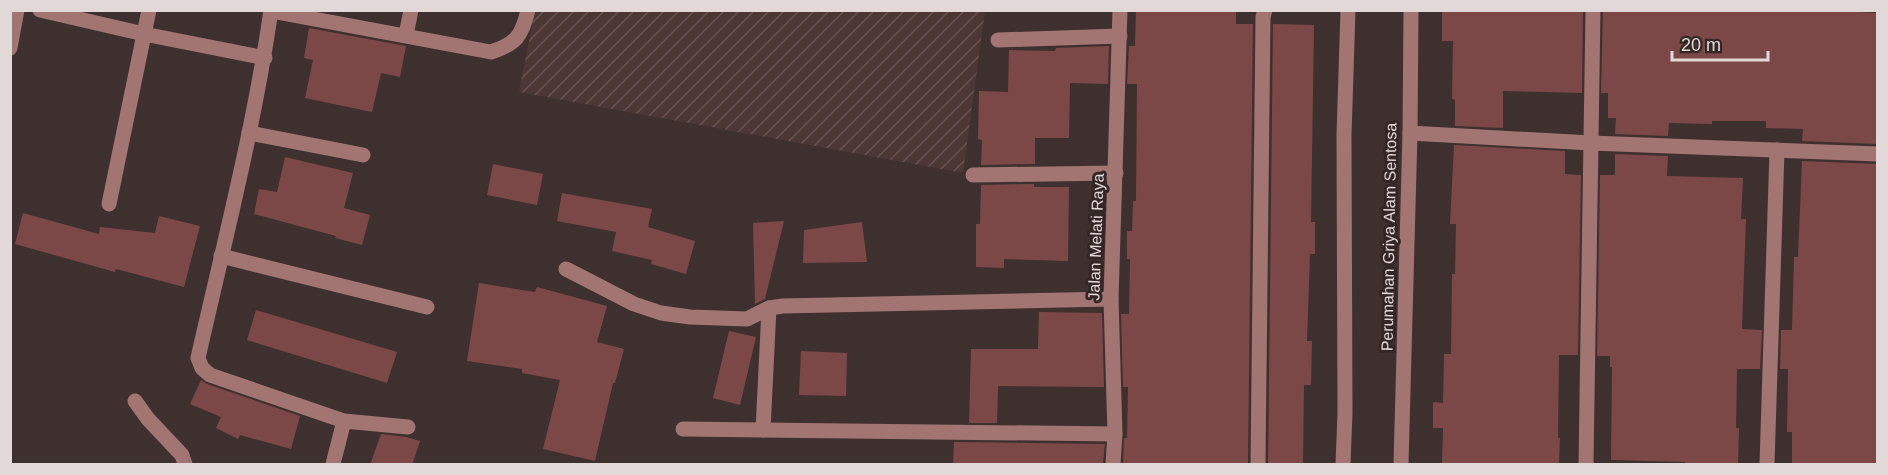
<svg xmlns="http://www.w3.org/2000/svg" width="1888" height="475" viewBox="0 0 1888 475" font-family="Helvetica,sans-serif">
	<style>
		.industrial { fill: url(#industrial-furrows) }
		.building { fill: #7c4847 }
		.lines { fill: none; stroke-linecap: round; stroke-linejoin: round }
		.minor { stroke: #a27472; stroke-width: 15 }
		.labels { text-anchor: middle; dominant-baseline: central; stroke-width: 6; stroke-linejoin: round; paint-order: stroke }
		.street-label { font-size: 16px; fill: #e2d8d7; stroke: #342625 }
	</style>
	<defs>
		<pattern id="industrial-furrows" width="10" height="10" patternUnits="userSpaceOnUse" patternTransform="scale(1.5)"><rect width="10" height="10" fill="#4c3735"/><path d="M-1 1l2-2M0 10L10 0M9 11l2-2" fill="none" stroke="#665352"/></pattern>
	</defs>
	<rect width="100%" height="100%" fill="#3e302f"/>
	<path class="industrial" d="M 535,11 L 985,11 L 963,173 L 519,92 Z"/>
	<g class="building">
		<path d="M 1136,10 L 1236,10 L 1236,24 L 1253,24 L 1248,465 L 1123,464 L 1124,438 L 1127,438 L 1128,387 L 1123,387 L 1121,314 L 1129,314 L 1130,259 L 1127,259 L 1127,231 L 1132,231 L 1133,201 L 1136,201 L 1137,84 L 1127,84 L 1129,46 L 1135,46 Z"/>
		<path d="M 1442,10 L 1583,10 L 1582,93 L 1503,91 L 1503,128 L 1455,126 L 1455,100 L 1452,99 L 1453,41 L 1442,41 Z"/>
		<path d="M 1603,10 L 1815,10 L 1878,13 L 1877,144 L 1802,141 L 1803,129 L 1766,128 L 1766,121 L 1712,121 L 1712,124 L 1669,123 L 1668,136 L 1615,134 L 1616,118 L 1608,118 L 1608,93 L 1601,93 Z"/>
		<path d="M 1273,24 L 1314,25 L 1311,222 L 1315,222 L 1315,254 L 1310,254 L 1307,341 L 1312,341 L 1311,385 L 1304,385 L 1303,465 L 1268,465 Z"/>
		<path d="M 309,28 L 406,46 L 400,77 L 381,73 L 372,112 L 305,98 L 313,60 L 304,58 Z"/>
		<path d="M 1109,46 L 1108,84 L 1070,83 L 1069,138 L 1035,138 L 1035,164 L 981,165 L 982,140 L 978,139 L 979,91 L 1008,92 L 1009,50 L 1055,51 L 1056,48 Z"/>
		<path d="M 1454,145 L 1565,151 L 1565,174 L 1581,175 L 1578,355 L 1559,355 L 1558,438 L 1560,438 L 1559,465 L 1442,465 L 1443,428 L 1433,428 L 1433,402 L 1443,403 L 1444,354 L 1451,354 L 1452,274 L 1455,274 L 1456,224 L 1450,224 Z"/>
		<path d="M 1615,154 L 1668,156 L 1667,176 L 1743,178 L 1741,219 L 1746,219 L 1742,329 L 1762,330 L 1760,369 L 1737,369 L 1736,428 L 1739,428 L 1738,465 L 1685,465 L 1685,462 L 1611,460 L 1612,367 L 1610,367 L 1610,356 L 1597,356 L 1600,175 L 1615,175 Z"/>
		<path d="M 285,157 L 353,173 L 344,208 L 370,215 L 362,245 L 335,238 L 336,236 L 254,214 L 259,189 L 277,192 Z"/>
		<path d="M 1802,161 L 1878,164 L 1878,465 L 1792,465 L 1792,432 L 1787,432 L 1788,369 L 1780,369 L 1781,330 L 1792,330 L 1794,257 L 1798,257 Z"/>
		<path d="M 493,164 L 543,174 L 537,205 L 487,195 Z"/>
		<path d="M 1034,184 L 1034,187 L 1069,187 L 1068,261 L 1004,259 L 1004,268 L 976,267 L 976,224 L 980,224 L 981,185 Z"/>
		<path d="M 562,193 L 652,209 L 648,227 L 695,241 L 686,274 L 651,264 L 652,260 L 612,251 L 616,232 L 557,221 Z"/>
		<path d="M 23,213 L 99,234 L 100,227 L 155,233 L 159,216 L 200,226 L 184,287 L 116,269 L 115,272 L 15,244 Z"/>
		<path d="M 784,221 L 765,299 L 755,304 L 753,223 Z"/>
		<path d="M 862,222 L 867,262 L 803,263 L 804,230 Z"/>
		<path d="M 479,283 L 535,292 L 537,287 L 607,306 L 597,342 L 624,349 L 615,383 L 613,383 L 595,461 L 543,449 L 560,380 L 522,373 L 522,369 L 467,361 Z"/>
		<path d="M 256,310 L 397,352 L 387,383 L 247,340 Z"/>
		<path d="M 1039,312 L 1102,313 L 1104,387 L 998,386 L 997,423 L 969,423 L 971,349 L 1038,349 Z"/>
		<path d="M 729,331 L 756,337 L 740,405 L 713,398 Z"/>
		<path d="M 801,351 L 847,353 L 846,396 L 799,395 Z"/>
		<path d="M 201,380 L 207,384 L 300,416 L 291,449 L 240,435 L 238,439 L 216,428 L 221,417 L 190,404 Z"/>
		<path d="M 381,434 L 406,437 L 420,441 L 412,465 L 370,465 Z"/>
		<path d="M 954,442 L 1105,444 L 1103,463 L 953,465 Z"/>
	</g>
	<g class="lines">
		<g class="minor">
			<path d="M 40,10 L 144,34 L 265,58"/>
			<path d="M 271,10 C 254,128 224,243 198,358 L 202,368 L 210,375 L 344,421 L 408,427"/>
			<path d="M 271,11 L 491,52 C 516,44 522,36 528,10"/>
			<path d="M 406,35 L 411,10"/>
			<path d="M 998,40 L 1120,36"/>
			<path d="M 10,48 L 17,10"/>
			<path d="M 249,133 L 363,155"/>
			<path d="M 1410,133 L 1591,143 L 1878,154"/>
			<path d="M 973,175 L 1116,173"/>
			<path d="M 109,204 L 149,10"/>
			<path d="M 221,256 L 427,307"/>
			<path d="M 566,269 L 634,304 L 661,313 L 690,317 L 747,319 L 769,308 L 783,306 L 1111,299"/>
			<path d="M 135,401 L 148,419 L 182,455 L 185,464"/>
			<path d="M 683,429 L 1115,434"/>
			<path d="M 763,430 L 769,308"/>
			<path d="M 333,464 L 344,421"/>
			<path d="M 1113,464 L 1115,434 L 1111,299 L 1120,10"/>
			<path d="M 1258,464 L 1263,17 L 1265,10"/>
			<path d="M 1343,464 L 1345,413 L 1344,135 L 1348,10"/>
			<path d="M 1401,464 L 1410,133 L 1411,10"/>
			<path d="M 1586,464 L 1593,10"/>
			<path d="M 1767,464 L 1777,150"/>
		</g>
	</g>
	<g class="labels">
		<g class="street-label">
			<text transform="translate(1096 237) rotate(-88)">Jalan Melati Raya</text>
			<text transform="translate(1389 237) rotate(-89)">Perumahan Griya Alam Sentosa</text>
		</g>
	</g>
	<rect width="1888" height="475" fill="none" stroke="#e2d8d7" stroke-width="24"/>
	<path d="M1672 51v9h96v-9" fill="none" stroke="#e2d8d7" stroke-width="3"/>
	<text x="1681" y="51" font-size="18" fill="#e2d8d7" stroke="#342625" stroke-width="4.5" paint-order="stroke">20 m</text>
</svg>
